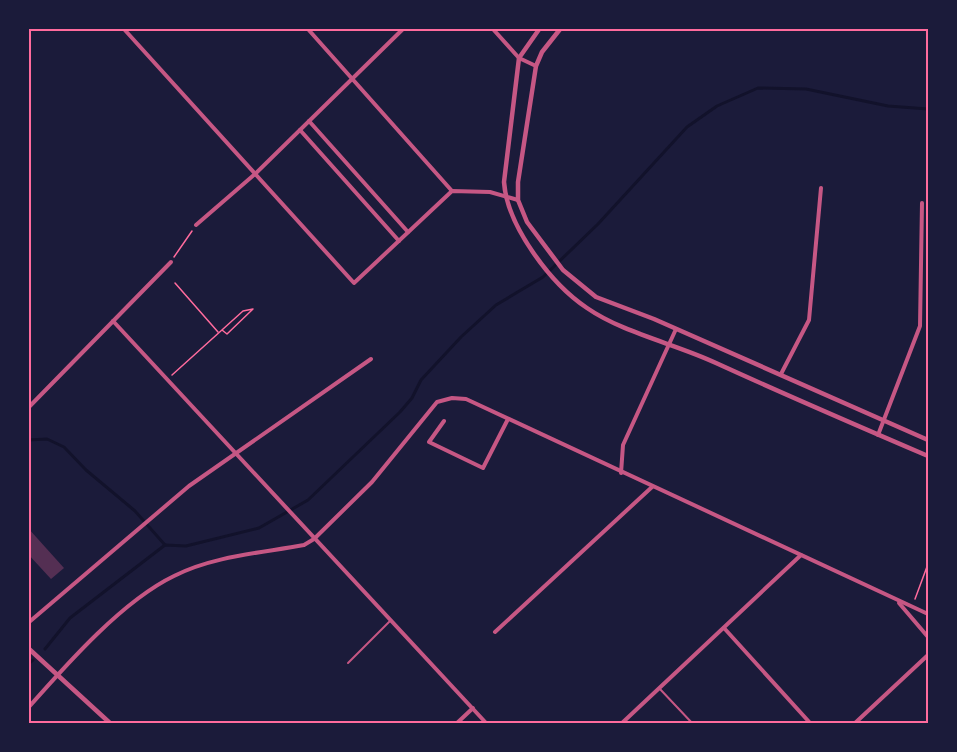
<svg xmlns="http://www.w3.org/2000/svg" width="957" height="752" viewBox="0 0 957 752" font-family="'Work Sans',sans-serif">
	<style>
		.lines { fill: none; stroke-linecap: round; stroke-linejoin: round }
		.stream { stroke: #12122b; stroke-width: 3 }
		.building { fill: #542f53 }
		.path { stroke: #ff6b9d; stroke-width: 1.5 }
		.service { stroke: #c65784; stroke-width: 2 }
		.minor { stroke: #c65784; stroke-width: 4 }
		.tertiary { stroke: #c65784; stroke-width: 4.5 }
		.neatline { fill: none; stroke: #ff6b9d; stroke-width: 2 }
	</style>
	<rect width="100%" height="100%" fill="#1b1b3a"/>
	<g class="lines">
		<g class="stream">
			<path d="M 28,440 L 47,439 L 64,447 L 86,470 L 135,511 L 165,545"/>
			<path d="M 45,649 L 70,618 L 165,545 L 186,546 L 259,528 L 308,500 L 400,412 L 412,398 L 421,380 L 461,337 L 496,305 L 543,277 L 598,224 L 687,127 L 717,106 L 758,88 L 806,89 L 888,106 L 928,109"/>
			<path d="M 28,664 L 33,660"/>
		</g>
	</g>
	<path class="building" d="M 28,528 L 64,568 L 51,579 L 28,554 Z"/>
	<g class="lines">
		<g class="path">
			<path d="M 174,257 L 192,231"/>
			<path d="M 175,283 L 218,332"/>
			<path d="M 172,375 L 243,311 L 253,309 L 227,334 L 222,330"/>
			<path d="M 915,599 L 928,564"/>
		</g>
		<g class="service">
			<path d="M 348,663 L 391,620"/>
			<path d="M 659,688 L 693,724"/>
		</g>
		<g class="minor">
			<path d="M 123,28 L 354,283 L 452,191 L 490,192 L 518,200"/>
			<path d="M 307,28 L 452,191"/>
			<path d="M 492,28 L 519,58 L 536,66"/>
			<path d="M 309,121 L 408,232"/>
			<path d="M 300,130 L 399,241"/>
			<path d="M 196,225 L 255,174 L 404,28"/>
			<path d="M 113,321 L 487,724"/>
			<path d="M 781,374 L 809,320 L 821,188"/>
			<path d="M 28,408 L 171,262"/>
			<path d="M 444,421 L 429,442 L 483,468 L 508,419"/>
			<path d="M 878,435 L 920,326 L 922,203"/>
			<path d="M 621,473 L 623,445 L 676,329"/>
			<path d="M 899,603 L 928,637"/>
			<path d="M 28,623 L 189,486 L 371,359"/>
			<path d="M 724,628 L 811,724"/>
			<path d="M 495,632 L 652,487"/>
			<path d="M 28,708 C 66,665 122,601 174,576 C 213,556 261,553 304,545 L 314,539 L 372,482 L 437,402 L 452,398 L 466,399 L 928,614"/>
			<path d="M 456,724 L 473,708"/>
			<path d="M 621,724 L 801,555"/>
			<path d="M 854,724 L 928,655"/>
		</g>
		<g class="tertiary">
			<path d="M 540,28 L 519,58 L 504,182 C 507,226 551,284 587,308 C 623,333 676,344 716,363 C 786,395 858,426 928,456"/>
			<path d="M 561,28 L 542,52 L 536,66 L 518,182 L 518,200 L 527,222 L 563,270 L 596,297 L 654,319 L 928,440"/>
			<path d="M 28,648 L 111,724"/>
		</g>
	</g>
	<rect width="957" height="752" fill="none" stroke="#1b1b3a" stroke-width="60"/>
	<rect x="30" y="30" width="897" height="692" class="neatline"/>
</svg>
